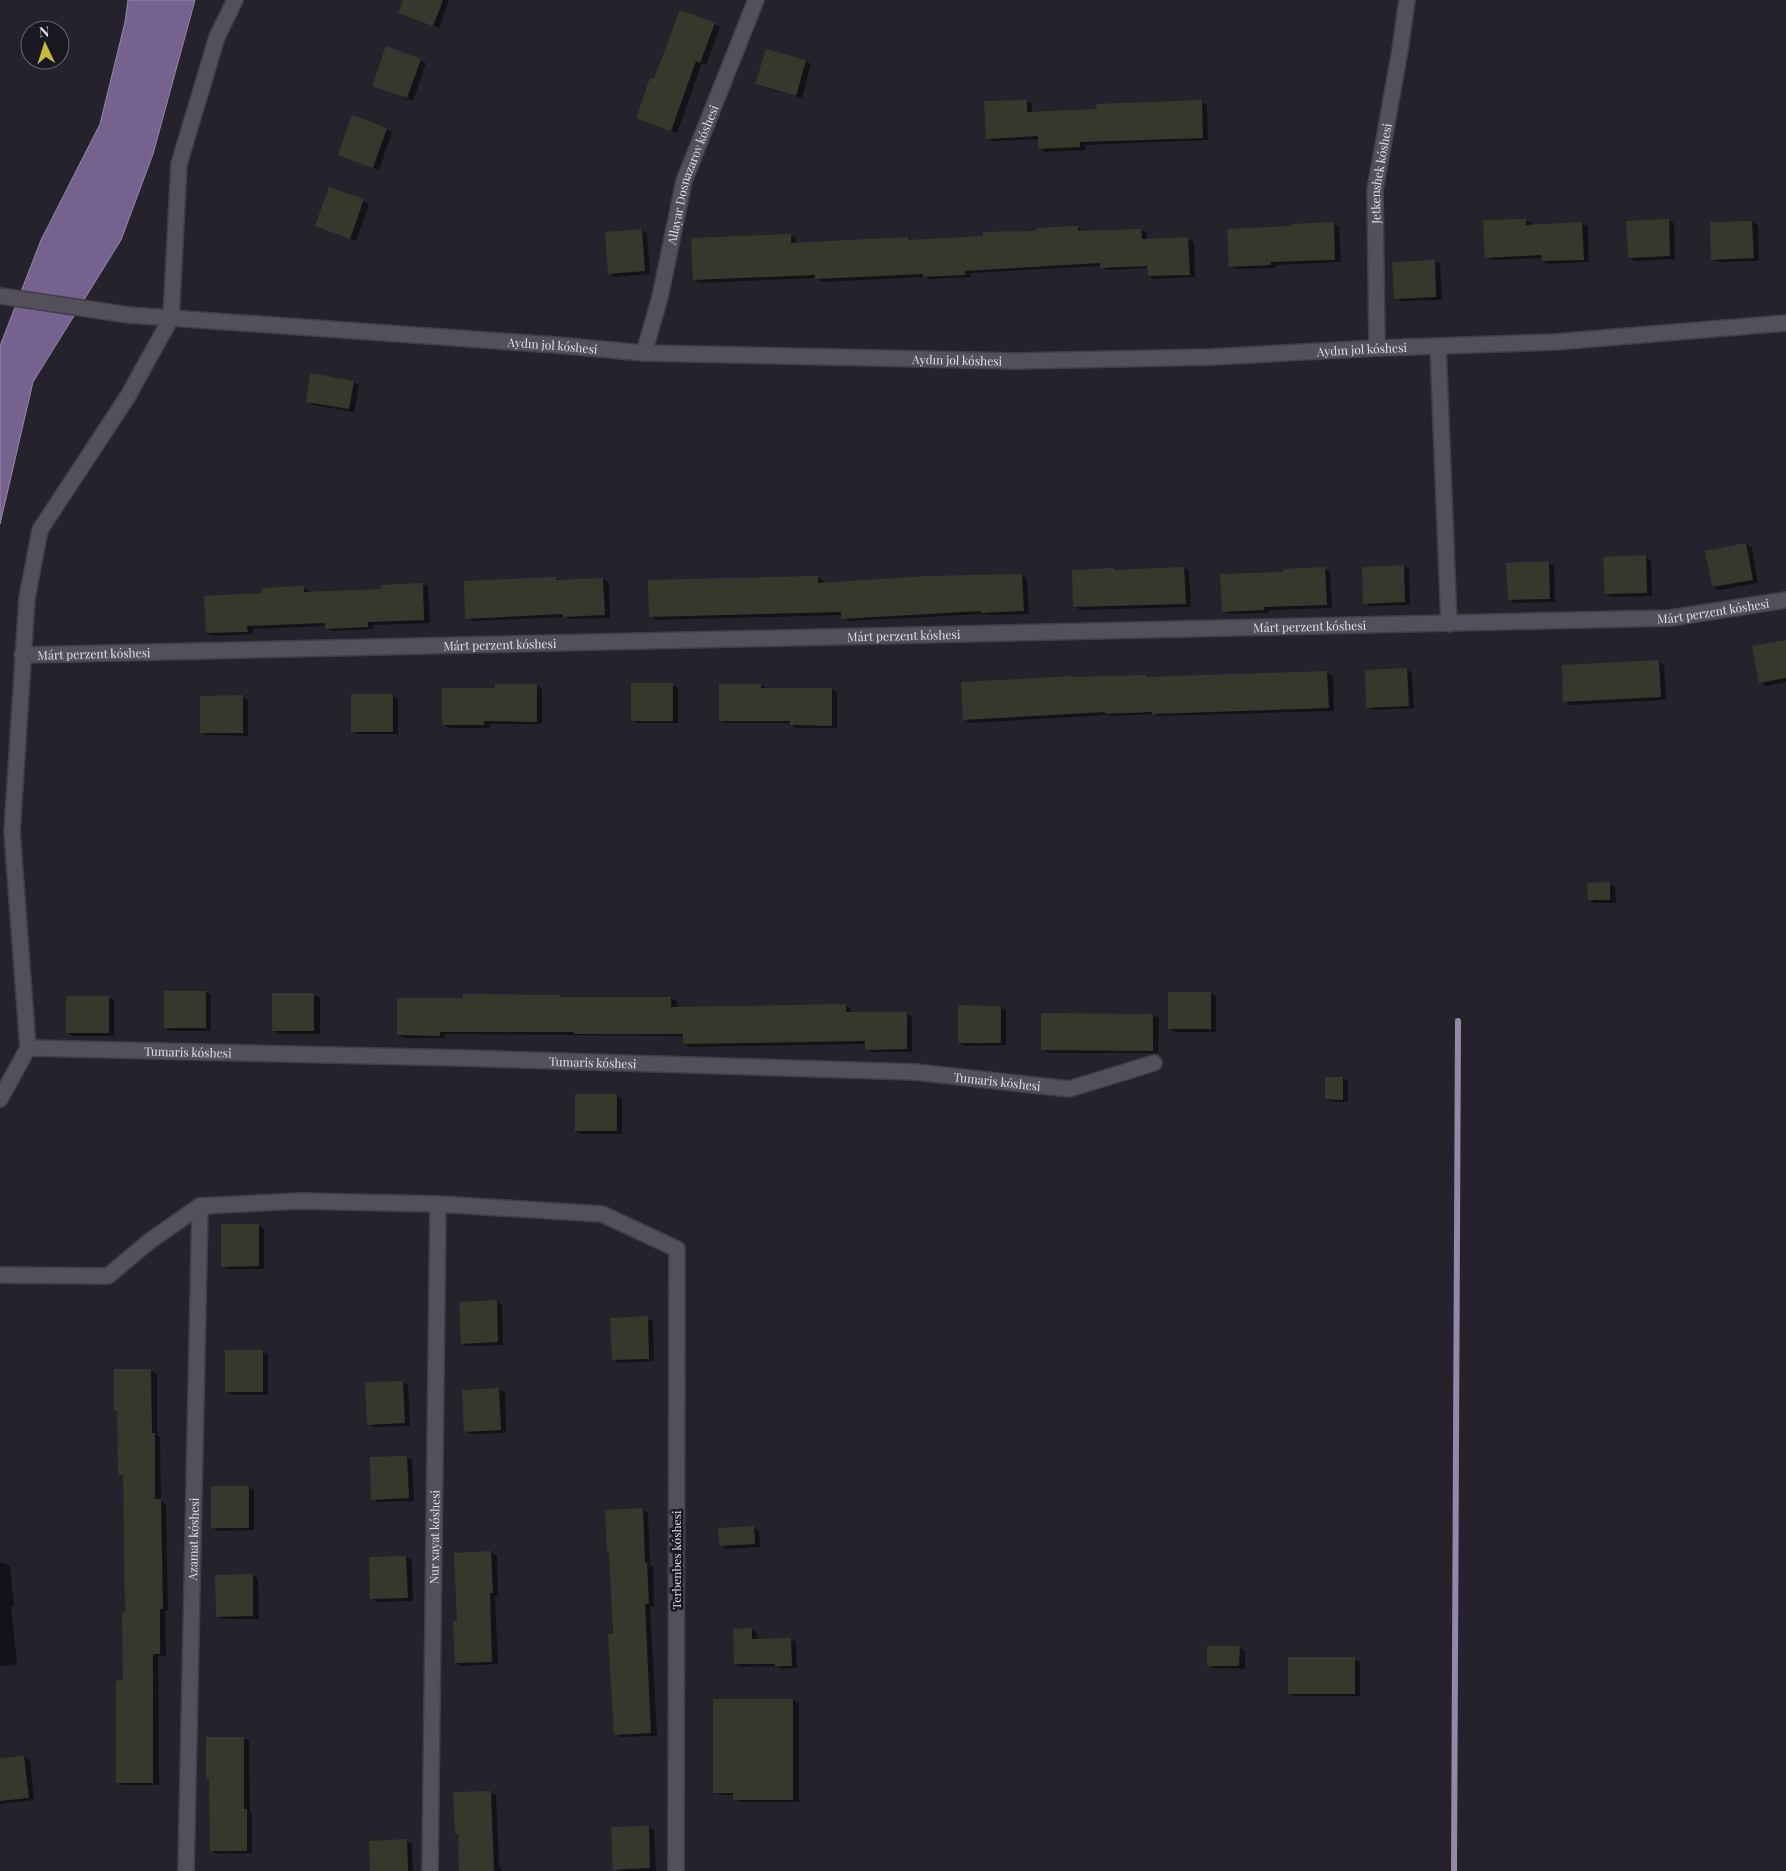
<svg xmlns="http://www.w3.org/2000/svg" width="1786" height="1871" viewBox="0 0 1786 1871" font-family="'Playfair Display',serif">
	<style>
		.water { fill: #75628f; stroke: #9587a9 }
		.shadow { fill: #0007 }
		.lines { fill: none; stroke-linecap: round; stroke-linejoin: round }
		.stream { stroke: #9587a9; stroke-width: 6 }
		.building { fill: #38372c }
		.minor-casing { stroke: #413e46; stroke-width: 18 }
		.minor { stroke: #54505b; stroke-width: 15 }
		.labels { text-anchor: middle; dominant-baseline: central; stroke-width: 5; stroke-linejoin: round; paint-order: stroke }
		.street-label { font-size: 12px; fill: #e1dee5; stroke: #1c1822 }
	</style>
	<rect width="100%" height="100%" fill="#26222c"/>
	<path class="water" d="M 128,0 L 195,0 L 153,154 L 121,240 L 33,382 L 0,524 L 0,346 L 41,240 L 100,124 L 125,22 Z"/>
	<g class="shadow">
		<path d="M 404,0 L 449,0 L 439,28 L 400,12 Z"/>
		<path d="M 714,24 L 720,27 L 706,65 L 702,63 L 677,133 L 643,120 L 655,81 Z"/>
		<path d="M 387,48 L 426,63 L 413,101 L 373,85 Z"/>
		<path d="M 806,61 L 811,64 L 802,98 L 762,87 L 757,84 Z"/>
		<path d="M 1026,101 L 1032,104 L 1032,113 L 1098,110 L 1201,102 L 1207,105 L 1208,140 L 1085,145 L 1086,150 L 1045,152 L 1039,148 L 1039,139 L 993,141 L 987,138 Z"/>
		<path d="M 353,117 L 392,132 L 379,170 L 339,154 Z"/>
		<path d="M 330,188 L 369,204 L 356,241 L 316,226 Z"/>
		<path d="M 1525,220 L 1531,223 L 1531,226 L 1582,223 L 1588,227 L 1589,262 L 1548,264 L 1543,261 L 1543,258 L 1492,260 L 1486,257 Z"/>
		<path d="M 1668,220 L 1674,223 L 1675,259 L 1635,261 L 1629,258 Z"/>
		<path d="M 1752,222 L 1758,225 L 1759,261 L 1718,262 L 1713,259 Z"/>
		<path d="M 1333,224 L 1339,227 L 1341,262 L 1276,265 L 1276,268 L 1235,269 L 1230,266 Z"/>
		<path d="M 1078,227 L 1083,232 L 1141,230 L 1147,233 L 1147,240 L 1188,239 L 1194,242 L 1195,277 L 1154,279 L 1149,276 L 1148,268 L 1107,270 L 1101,266 L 970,273 L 970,277 L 930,279 L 926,277 L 822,282 L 815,278 L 700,283 L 694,280 L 791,235 L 796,238 L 797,244 L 908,239 L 912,241 L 984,238 Z"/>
		<path d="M 642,230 L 647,234 L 650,274 L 615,277 L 609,273 Z"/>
		<path d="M 1434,261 L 1440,264 L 1442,300 L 1401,301 L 1395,298 Z"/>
		<path d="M 353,382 L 359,385 L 354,412 L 313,405 L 307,401 Z"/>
		<path d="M 1746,544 L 1752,548 L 1758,583 L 1718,590 L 1713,587 Z"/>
		<path d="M 1645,557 L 1651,560 L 1652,596 L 1611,597 L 1606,594 Z"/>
		<path d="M 1548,563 L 1554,566 L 1555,602 L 1515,603 L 1509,599 Z"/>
		<path d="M 1404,566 L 1409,569 L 1410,605 L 1370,606 L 1364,603 Z"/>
		<path d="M 1184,568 L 1189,571 L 1191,607 L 1080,610 L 1074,606 L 1114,569 L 1116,571 Z"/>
		<path d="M 1325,569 L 1330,572 L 1332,608 L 1269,610 L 1269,613 L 1229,614 L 1223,611 L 1284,573 Z"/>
		<path d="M 1022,575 L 1027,578 L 1029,614 L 988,615 L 986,614 L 848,621 L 842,618 L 842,615 L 656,620 L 651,616 L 817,577 L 823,580 L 823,584 Z"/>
		<path d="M 555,578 L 560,581 L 603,579 L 609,582 L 610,618 L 569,619 L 566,617 L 472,621 L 467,618 Z"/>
		<path d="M 423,584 L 428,587 L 430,623 L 373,625 L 373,629 L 332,631 L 327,628 L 327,626 L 253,629 L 253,634 L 212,636 L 207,633 L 263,595 L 304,588 L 309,591 L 309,593 L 382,590 Z"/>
		<path d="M 1786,642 L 1786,682 L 1766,686 L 1760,682 Z"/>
		<path d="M 1659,661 L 1664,665 L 1666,700 L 1570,705 L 1565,701 Z"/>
		<path d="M 1407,669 L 1412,673 L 1414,708 L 1373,710 L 1368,707 Z"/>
		<path d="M 1327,672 L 1333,676 L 1334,711 L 1159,716 L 1155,714 L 1112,716 L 1109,715 L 969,723 L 964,719 L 962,684 L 1073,677 L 1075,678 L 1145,676 L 1149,678 Z"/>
		<path d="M 536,685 L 542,689 L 542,724 L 490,724 L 490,728 L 449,728 L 443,724 L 496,689 Z"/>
		<path d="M 672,685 L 678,688 L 678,723 L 637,723 L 632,720 Z"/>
		<path d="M 761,685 L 766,688 L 832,689 L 837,692 L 837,728 L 796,728 L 791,723 L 726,723 L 720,720 Z"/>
		<path d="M 393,695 L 398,699 L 398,734 L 358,734 L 352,731 Z"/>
		<path d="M 242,697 L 248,700 L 248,736 L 207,735 L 202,732 Z"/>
		<path d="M 1610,884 L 1615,887 L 1616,903 L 1594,903 L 1589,900 Z"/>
		<path d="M 206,992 L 211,995 L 211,1031 L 171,1031 L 165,1028 Z"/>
		<path d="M 1210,993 L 1216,996 L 1216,1032 L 1175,1032 L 1170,1028 Z"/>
		<path d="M 314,995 L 320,998 L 320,1034 L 279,1034 L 273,1030 Z"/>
		<path d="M 559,996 L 562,998 L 671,998 L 677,1001 L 677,1008 L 845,1005 L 851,1009 L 851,1013 L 907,1013 L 912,1017 L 912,1052 L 872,1052 L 866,1049 L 866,1044 L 690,1047 L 684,1044 L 684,1036 L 445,1034 L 445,1038 L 404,1038 L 398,1035 Z"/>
		<path d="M 109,997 L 114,1000 L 114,1036 L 73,1036 L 68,1033 Z"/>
		<path d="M 1000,1007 L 1006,1010 L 1006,1045 L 965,1046 L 959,1042 Z"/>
		<path d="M 1153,1015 L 1159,1018 L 1158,1053 L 1048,1053 L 1043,1049 Z"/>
		<path d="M 1343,1078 L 1348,1081 L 1348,1102 L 1332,1102 L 1327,1099 Z"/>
		<path d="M 617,1095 L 622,1099 L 622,1134 L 582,1134 L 576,1131 Z"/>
		<path d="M 258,1225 L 264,1229 L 264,1269 L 228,1269 L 222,1266 Z"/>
		<path d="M 496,1301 L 502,1305 L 503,1345 L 467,1346 L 462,1343 Z"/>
		<path d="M 647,1318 L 653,1321 L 654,1361 L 618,1363 L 613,1359 Z"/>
		<path d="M 263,1351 L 268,1355 L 268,1395 L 232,1395 L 227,1392 Z"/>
		<path d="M 151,1370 L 157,1374 L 157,1435 L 160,1437 L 161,1501 L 166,1504 L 168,1611 L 165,1611 L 166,1656 L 158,1656 L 159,1785 L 123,1785 L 117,1782 L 124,1682 L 126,1613 L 124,1477 L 119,1474 L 118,1412 L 115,1411 L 115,1371 Z"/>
		<path d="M 403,1382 L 408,1385 L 410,1426 L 374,1427 L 368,1424 Z"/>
		<path d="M 499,1389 L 505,1393 L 506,1433 L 470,1434 L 465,1431 L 463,1391 Z"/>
		<path d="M 407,1457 L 412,1460 L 414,1501 L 378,1502 L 372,1499 Z"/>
		<path d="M 248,1487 L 254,1490 L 254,1530 L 218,1531 L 213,1528 Z"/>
		<path d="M 642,1509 L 648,1513 L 650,1565 L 653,1566 L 654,1606 L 650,1607 L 657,1736 L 621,1737 L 615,1734 L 611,1552 L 608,1551 Z"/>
		<path d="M 754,1527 L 759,1531 L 760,1547 L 726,1549 L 721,1545 Z"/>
		<path d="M 491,1552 L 497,1556 L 498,1596 L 495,1596 L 498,1664 L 462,1666 L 456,1663 L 458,1622 Z"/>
		<path d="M 406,1557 L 412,1560 L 413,1601 L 377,1602 L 372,1599 L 370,1559 Z"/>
		<path d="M 0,1563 L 4,1563 L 10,1566 L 14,1606 L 11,1607 L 17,1664 L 0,1666 Z"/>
		<path d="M 253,1575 L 258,1579 L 259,1619 L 223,1619 L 217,1616 Z"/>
		<path d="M 752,1629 L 757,1633 L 757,1640 L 791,1639 L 796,1642 L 797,1668 L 782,1669 L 777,1666 L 741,1667 L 735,1663 Z"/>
		<path d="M 1239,1647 L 1245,1651 L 1245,1669 L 1214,1668 L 1209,1665 Z"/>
		<path d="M 1354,1659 L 1360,1662 L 1360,1696 L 1294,1696 L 1289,1693 Z"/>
		<path d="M 714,1700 L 793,1700 L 799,1703 L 799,1802 L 740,1802 L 735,1799 L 735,1795 L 720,1795 L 714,1792 Z"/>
		<path d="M 243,1738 L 249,1741 L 250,1812 L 252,1813 L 252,1853 L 216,1854 L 211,1850 L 210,1780 L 208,1779 Z"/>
		<path d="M 24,1757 L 30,1760 L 34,1800 L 0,1804 L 0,1760 Z"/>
		<path d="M 490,1792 L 496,1795 L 499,1866 L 502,1868 L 502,1871 L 461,1871 L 459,1835 L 456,1834 Z"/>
		<path d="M 648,1827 L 654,1830 L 656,1871 L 618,1871 L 614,1869 Z"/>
		<path d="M 407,1841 L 412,1844 L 413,1871 L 372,1871 Z"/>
	</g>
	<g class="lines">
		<path class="stream" d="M 1454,1871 L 1458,1021"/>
	</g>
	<g class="building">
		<path d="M 403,0 L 443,0 L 433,26 L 398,13 Z"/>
		<path d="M 680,10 L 715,23 L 700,63 L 696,61 L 671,131 L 636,118 L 650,78 L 654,79 Z"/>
		<path d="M 386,46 L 421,59 L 407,98 L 372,86 Z"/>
		<path d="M 766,49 L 806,60 L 796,96 L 755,84 Z"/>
		<path d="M 1027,100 L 1027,112 L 1097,109 L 1096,104 L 1202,100 L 1203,138 L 1080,142 L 1080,147 L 1038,149 L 1038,136 L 986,139 L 984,101 Z"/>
		<path d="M 352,115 L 387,128 L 373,168 L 338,155 Z"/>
		<path d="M 329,187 L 364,199 L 350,239 L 315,226 Z"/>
		<path d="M 1526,219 L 1526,225 L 1582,222 L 1584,260 L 1542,261 L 1541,255 L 1485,258 L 1483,220 Z"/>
		<path d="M 1669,219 L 1670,256 L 1628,258 L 1626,221 Z"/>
		<path d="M 1752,221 L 1754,258 L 1711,260 L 1710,222 Z"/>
		<path d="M 1334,222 L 1335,260 L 1271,262 L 1271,265 L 1229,267 L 1227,229 L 1291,226 L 1291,224 Z"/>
		<path d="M 1078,226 L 1078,231 L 1141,229 L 1142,239 L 1188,237 L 1190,275 L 1148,276 L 1147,266 L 1100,268 L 1100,263 L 965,271 L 965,275 L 923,277 L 923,274 L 815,279 L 815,275 L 693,280 L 691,238 L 791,234 L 791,243 L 908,237 L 908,240 L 983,236 L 983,232 L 1036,231 L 1036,228 Z"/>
		<path d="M 642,229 L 645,271 L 608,274 L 605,232 Z"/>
		<path d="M 1435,260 L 1436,297 L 1394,299 L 1392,262 Z"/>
		<path d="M 310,373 L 354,381 L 349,409 L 306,402 Z"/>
		<path d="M 1746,543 L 1753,580 L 1712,587 L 1705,551 Z"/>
		<path d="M 1646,555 L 1647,593 L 1605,594 L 1603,557 Z"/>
		<path d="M 1549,561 L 1550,599 L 1508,600 L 1506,563 Z"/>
		<path d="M 1404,565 L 1405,602 L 1363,604 L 1362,567 Z"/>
		<path d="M 1184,567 L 1186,604 L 1073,607 L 1072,570 L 1114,568 L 1114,570 Z"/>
		<path d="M 1325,567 L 1327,605 L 1264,607 L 1264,610 L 1222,612 L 1220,574 L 1283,572 L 1283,569 Z"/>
		<path d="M 1022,574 L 1024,611 L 981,613 L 981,611 L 841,619 L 841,612 L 649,617 L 648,580 L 818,576 L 818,583 L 929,576 Z"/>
		<path d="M 556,577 L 556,580 L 603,578 L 605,615 L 563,617 L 562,614 L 465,619 L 464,581 Z"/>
		<path d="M 423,583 L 424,620 L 368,622 L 368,627 L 325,629 L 325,623 L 247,626 L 248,632 L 206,633 L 204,596 L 262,593 L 262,588 L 304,586 L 304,592 L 381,589 L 381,585 Z"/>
		<path d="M 1786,640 L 1786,678 L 1759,683 L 1752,646 Z"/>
		<path d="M 1659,660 L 1661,697 L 1563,702 L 1562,665 Z"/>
		<path d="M 1407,668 L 1409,706 L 1366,708 L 1365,670 Z"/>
		<path d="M 1327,671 L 1329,708 L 1152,714 L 1152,712 L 1105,714 L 1105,712 L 963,720 L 961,682 L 1073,676 L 1073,677 L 1146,675 L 1146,677 Z"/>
		<rect x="631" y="683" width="42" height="38"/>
		<path d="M 495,684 L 537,684 L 537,722 L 484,721 L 484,725 L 442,725 L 442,688 L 495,688 Z"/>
		<path d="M 719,684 L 761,684 L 761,688 L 832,688 L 832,726 L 790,725 L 790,721 L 719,721 Z"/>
		<rect x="351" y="694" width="42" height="38"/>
		<path d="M 243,695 L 243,733 L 200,733 L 200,696 Z"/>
		<path d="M 1610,882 L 1610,900 L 1588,900 L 1587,883 Z"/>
		<rect x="164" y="991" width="42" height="37"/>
		<rect x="1168" y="992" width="43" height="37"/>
		<rect x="272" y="993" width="42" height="38"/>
		<path d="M 463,994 L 560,995 L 560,997 L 671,997 L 671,1007 L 846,1004 L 846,1012 L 907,1012 L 907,1049 L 865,1050 L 865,1041 L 683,1044 L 683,1034 L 574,1034 L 574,1032 L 440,1032 L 440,1036 L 397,1035 L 397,998 L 463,998 Z"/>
		<rect x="66" y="996" width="43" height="37"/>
		<path d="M 958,1005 L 1001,1006 L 1001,1043 L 958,1043 Z"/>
		<path d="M 1041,1013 L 1153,1014 L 1153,1051 L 1041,1050 Z"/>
		<path d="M 1325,1077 L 1343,1077 L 1343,1100 L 1325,1099 Z"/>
		<rect x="575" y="1094" width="42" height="37"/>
		<path d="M 221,1224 L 259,1224 L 259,1266 L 221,1267 Z"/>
		<path d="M 497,1300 L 498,1342 L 461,1344 L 459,1302 Z"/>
		<path d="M 648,1316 L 649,1359 L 612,1360 L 610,1318 Z"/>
		<rect x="225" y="1350" width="38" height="42"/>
		<path d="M 114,1369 L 151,1369 L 152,1433 L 155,1433 L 155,1499 L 161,1499 L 163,1609 L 160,1609 L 160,1654 L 153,1654 L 153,1783 L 116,1783 L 116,1681 L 123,1680 L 122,1612 L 125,1612 L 123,1475 L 118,1475 L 117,1411 L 114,1411 Z"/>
		<path d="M 403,1381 L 405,1423 L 367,1425 L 365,1382 Z"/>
		<path d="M 499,1388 L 501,1430 L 464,1432 L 462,1390 Z"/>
		<path d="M 407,1456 L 409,1498 L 371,1500 L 370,1457 Z"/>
		<rect x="211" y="1486" width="38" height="42"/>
		<path d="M 643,1508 L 645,1562 L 647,1562 L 649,1604 L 645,1604 L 651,1733 L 614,1735 L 608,1634 L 613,1634 L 609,1551 L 607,1552 L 605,1510 Z"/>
		<path d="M 754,1526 L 755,1544 L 719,1546 L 718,1528 Z"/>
		<path d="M 491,1551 L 493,1593 L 490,1593 L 492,1662 L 455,1663 L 453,1621 L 457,1621 L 454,1553 Z"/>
		<path d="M 406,1556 L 408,1598 L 370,1599 L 369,1557 Z"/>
		<path d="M 253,1574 L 253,1616 L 216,1617 L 215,1575 Z"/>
		<path d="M 752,1628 L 752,1639 L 791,1638 L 792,1666 L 775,1666 L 775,1664 L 734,1664 L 733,1629 Z"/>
		<path d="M 1207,1646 L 1240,1646 L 1239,1666 L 1207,1666 Z"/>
		<rect x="1288" y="1657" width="67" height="37"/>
		<path d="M 713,1699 L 793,1699 L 793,1800 L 733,1800 L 733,1793 L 713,1793 Z"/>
		<path d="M 206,1737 L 244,1737 L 244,1809 L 247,1809 L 247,1851 L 210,1851 L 209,1779 L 206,1779 Z"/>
		<path d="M 24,1756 L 29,1798 L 0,1801 L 0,1758 Z"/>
		<path d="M 491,1791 L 494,1871 L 459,1871 L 458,1834 L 455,1834 L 453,1792 Z"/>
		<path d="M 649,1826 L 650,1868 L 613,1870 L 611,1827 Z"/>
		<path d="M 407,1839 L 408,1871 L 370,1871 L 369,1841 Z"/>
	</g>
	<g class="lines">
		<g class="minor-casing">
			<g id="minor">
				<path id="s1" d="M 0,296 L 129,315 L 556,345 L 644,353 L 1015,361 L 1211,357 L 1377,348 L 1555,342 L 1786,323"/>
				<path d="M 1438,346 L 1449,624"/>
				<path id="s2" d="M 1377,348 L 1375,190 L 1400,50 L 1407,0"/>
				<path id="s3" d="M 644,353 L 660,297 L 684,181 L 756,0"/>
				<path id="s4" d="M 22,655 L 1670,618 L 1786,600"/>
				<path id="s5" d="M 28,1048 L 461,1058 L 915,1072 L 1069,1089 L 1154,1063"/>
				<path d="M 0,1099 L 28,1048 L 12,832 L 27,598 L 40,530 L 128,396 L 171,318 L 179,164 L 217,37 L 235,0"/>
				<path d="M 0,1275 L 108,1276 L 151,1240 L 200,1206 L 299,1201 L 438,1204 L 602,1214 L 677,1249 L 676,1871"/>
				<path id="s6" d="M 186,1871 L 200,1206"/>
				<path id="s7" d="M 430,1871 L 438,1204"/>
			</g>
		</g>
		<use href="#minor" class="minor"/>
	</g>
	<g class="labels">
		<g class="street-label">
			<text stroke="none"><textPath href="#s2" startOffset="175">Jetkenshek kóshesi</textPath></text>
			<text stroke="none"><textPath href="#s3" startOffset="185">Allayar Dosnazarov kóshesi</textPath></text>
			<text stroke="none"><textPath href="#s1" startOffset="555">Aydın jol kóshesi</textPath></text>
			<text stroke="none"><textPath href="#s1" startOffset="1365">Aydın jol kóshesi</textPath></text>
			<text stroke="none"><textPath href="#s1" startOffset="960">Aydın jol kóshesi</textPath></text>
			<text stroke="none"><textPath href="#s4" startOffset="1692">Márt perzent kóshesi</textPath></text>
			<text stroke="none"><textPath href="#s4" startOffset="1288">Márt perzent kóshesi</textPath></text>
			<text stroke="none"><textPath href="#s4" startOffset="882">Márt perzent kóshesi</textPath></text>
			<text stroke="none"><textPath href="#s4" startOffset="478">Márt perzent kóshesi</textPath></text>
			<text stroke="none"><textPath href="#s4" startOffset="72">Márt perzent kóshesi</textPath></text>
			<text stroke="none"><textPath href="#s5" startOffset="160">Tumaris kóshesi</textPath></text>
			<text stroke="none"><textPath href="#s5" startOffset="565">Tumaris kóshesi</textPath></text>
			<text stroke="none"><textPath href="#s5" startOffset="970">Tumaris kóshesi</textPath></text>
			<text stroke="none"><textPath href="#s6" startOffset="332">Azamat kóshesi</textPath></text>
			<text stroke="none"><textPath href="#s7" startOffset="334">Nur xayat kóshesi</textPath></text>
			<text transform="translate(676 1560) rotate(-90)">Terbenbes kóshesi</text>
		</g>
	</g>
	<g transform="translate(45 45) rotate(356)"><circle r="24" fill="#1c1822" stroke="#6b6770"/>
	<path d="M0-4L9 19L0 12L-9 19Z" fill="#c7bb3b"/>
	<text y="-8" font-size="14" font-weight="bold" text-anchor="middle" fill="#e1dee5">N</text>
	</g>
</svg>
